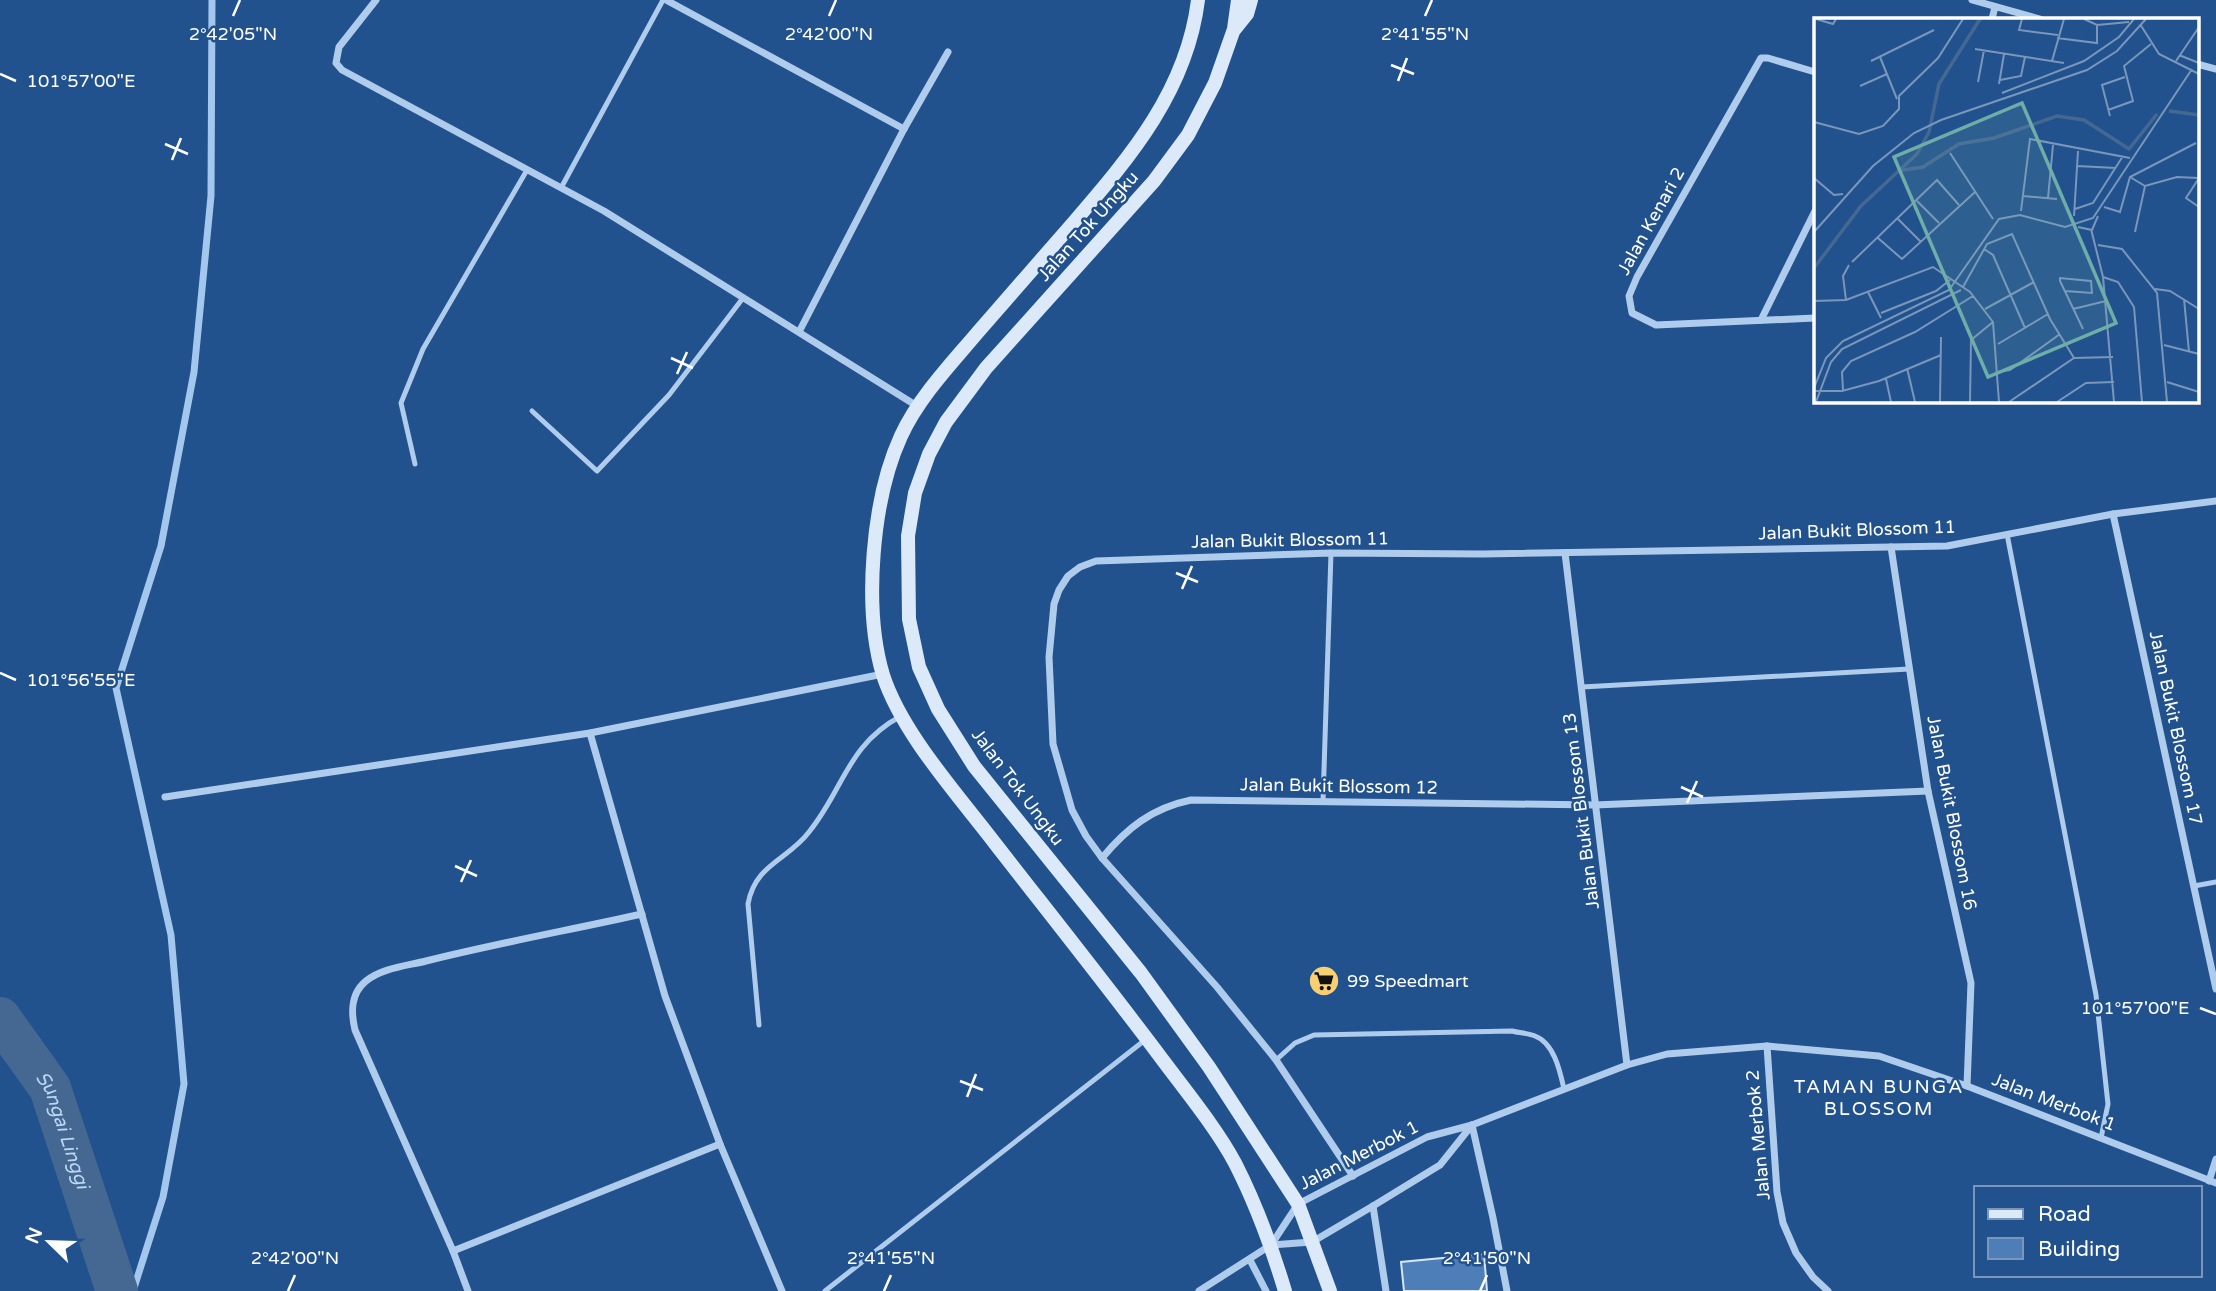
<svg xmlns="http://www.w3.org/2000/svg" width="2216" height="1291" viewBox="0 0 2216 1291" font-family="'Varela Round',sans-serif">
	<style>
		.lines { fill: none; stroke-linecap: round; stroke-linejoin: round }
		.stream { stroke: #a4c7ed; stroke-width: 7 }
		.river { stroke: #456893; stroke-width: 42 }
		.building { fill: #4e7eb7; stroke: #d5e6f9; stroke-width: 2 }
		.lane { stroke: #b0ccec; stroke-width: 5 }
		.street { stroke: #b0ccec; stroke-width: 7 }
		.secondary { stroke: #dce9f9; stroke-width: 14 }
		.ticks { fill: none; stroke: #fff; stroke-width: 2.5 }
		.labels { text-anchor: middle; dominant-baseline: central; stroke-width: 5; stroke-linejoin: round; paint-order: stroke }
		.street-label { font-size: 18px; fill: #fff; stroke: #21528e }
		.poi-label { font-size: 18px; fill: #fff; stroke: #21528e; text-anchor: start }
		.neighbourhood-label { font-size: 19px; letter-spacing: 2px; fill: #fff; stroke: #21528e }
		.water-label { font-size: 19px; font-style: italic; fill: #bcd6f3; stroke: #21528e }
		.inset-river { fill: none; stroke: #456893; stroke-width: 3.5 }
		.inset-road { fill: none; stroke: #7a97bb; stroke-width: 2 }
		.view { fill: #6fada8; fill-opacity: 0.15; stroke: #6fada8; stroke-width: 3.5 }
		.inset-edge { fill: none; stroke: #fff; stroke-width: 3.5 }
		.ticks-label { font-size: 18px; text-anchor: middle; fill: #fff; stroke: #21528e; stroke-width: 5; stroke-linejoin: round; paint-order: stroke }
	</style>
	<rect width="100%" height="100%" fill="#21528e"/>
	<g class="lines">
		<path class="stream" d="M 133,1291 L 163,1197 L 184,1084 L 171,935 L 116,688 L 161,546 L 194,372 L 211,196 L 212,0"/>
		<path class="river" id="s1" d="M 0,1018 L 50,1088 L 117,1291"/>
	</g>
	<path class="building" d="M 1484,1254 L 1487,1291 L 1404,1291 L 1401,1262 Z"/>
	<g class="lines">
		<g class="lane">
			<path d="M 561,188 L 663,0"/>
			<path d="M 532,411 L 597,471 L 669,395 L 743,298"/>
			<path d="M 415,464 L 401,403 L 423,349 L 527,170"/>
			<path d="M 2007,534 L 2096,995 L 2108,1104 L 2101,1138"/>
			<path d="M 1582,687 L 1909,669"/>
			<path d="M 1323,801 L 1331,553"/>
			<path d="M 2194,886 L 2216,882"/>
			<path d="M 759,1025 L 748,904 C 755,864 788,860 809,832 C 844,789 847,745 901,716"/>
			<path d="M 1276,1060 L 1295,1043 L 1314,1035 L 1512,1031 C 1519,1033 1528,1033 1535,1036 C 1554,1043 1560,1071 1564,1089"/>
			<path d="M 825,1291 L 1145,1040"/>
		</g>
		<g class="street">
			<path d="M 376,0 L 339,47 L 336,63 L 342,70 L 604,211 L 917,406"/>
			<path d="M 666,0 L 904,129"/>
			<path d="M 1972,0 L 2040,19"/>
			<path d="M 1992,19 L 1995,7"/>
			<path d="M 2197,64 L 2216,69"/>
			<path d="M 1815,72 L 1768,58 L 1761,58 L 1637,277 L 1629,296 L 1632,313 L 1656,325 L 1815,318"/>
			<path d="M 1761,320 L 1815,211"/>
			<path d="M 799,332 L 904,129 L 948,52"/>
			<path d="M 2113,514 L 2216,989"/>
			<path d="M 1891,547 L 1928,791 L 1971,983 L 1967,1086"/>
			<path d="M 1565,553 L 1627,1065"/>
			<path d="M 590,733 L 665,996 L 720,1144 L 782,1291"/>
			<path d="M 165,797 L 590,733 L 883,674"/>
			<path d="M 1102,858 C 1127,828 1152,808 1191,800 L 1595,805 L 1928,791"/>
			<path d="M 1767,1046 L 1777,1192 L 1783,1223 L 1796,1253 L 1813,1277 L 1828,1291"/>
			<path d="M 1472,1125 L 1493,1218 L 1507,1291"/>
			<path d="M 1353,1176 L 1276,1060 L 1217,987 L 1102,858 L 1086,836 L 1072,810 L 1053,744 L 1049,657 L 1054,604 L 1059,590 L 1068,576 L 1080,567 L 1096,561 L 1331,553 L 1483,554 L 1947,546 L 2113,514 L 2216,501"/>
			<path d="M 2209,1181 L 2216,1159"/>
			<path d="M 1373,1206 L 1386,1291"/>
			<path d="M 1271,1245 L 1312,1242 L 1373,1206 L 1440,1165 L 1472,1125"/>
			<path d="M 453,1251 L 720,1144"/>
			<path d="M 1250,1260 L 1266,1291"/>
			<path d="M 468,1291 L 453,1251 L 355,1030 C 351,1013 350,994 366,981 C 382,968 406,966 426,961 C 498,943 570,930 642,914"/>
			<path d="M 1199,1291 L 1271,1245 L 1298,1204 L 1427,1137 L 1472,1125 L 1627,1065 L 1667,1054 L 1767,1046 L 1879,1056 L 1967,1086 L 2216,1183"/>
		</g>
		<g class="secondary">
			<path d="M 1198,0 C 1187,90 1131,156 1074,222 C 1042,259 1010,295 978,332 C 951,364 919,397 901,436 C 872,499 863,608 883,675 C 902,734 960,797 997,846 C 1050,914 1104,982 1156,1051 C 1181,1085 1216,1127 1235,1163 C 1256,1204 1272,1248 1285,1291"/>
			<path d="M 1238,0 L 1234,29 L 1215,83 L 1188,135 L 1154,181 L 986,368 L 946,422 L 929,454 L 915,493 L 908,536 L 909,619 L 919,667 L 938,709 L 974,766 L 1141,973 L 1209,1067 L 1298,1204 L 1330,1291"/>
			<path d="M 1235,29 L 1247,14 L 1251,0"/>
		</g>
	</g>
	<path class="ticks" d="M 233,16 L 240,0M 829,16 L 836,0M 1425,16 L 1432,0M 1391,65 L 1414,74M 0,74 L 16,81M 1398,81 L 1407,58M 165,144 L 188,154M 172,160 L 181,138M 671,358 L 693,368M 677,374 L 687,352M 1176,573 L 1198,582M 1182,589 L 1192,566M 0,673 L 16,680M 1681,787 L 1703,797M 1687,803 L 1697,781M 455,866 L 477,876M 461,882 L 471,860M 2200,1008 L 2216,1014M 960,1081 L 983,1090M 967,1097 L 976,1074M 288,1291 L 295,1275M 884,1291 L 891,1275M 1480,1291 L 1487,1275"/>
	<defs>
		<g id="supermarket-disc" transform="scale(1.575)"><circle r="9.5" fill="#f8d072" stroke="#21528e"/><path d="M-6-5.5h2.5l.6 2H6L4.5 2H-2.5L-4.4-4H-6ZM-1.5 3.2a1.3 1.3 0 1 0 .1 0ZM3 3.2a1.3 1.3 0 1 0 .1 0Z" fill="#111"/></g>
	</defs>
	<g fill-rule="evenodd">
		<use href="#supermarket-disc" x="1324" y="981"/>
	</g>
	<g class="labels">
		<g class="street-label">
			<text transform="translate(1651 221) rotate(-61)">Jalan Kenari 2</text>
			<text transform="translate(1088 226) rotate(-48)">Jalan Tok Ungku</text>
			<text transform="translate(1857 530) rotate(-2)">Jalan Bukit Blossom 11</text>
			<text transform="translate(1290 540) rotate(-1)">Jalan Bukit Blossom 11</text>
			<text transform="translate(2176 728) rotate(78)">Jalan Bukit Blossom 17</text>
			<text transform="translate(1339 786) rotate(1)">Jalan Bukit Blossom 12</text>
			<text transform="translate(1018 787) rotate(53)">Jalan Tok Ungku</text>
			<text transform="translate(1581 811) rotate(-97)">Jalan Bukit Blossom 13</text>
			<text transform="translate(1952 813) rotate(79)">Jalan Bukit Blossom 16</text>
			<text transform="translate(2054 1102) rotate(21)">Jalan Merbok 1</text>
			<text transform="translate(1758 1135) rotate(-95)">Jalan Merbok 2</text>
			<text transform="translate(1359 1155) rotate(-27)">Jalan Merbok 1</text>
		</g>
		<g class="poi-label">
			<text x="1347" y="981">99 Speedmart</text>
		</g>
		<g class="neighbourhood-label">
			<text x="1879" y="1087">TAMAN BUNGA<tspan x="1879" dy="22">BLOSSOM</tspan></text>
		</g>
		<g class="water-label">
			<text stroke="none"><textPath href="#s1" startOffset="130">Sungai Linggi</textPath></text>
		</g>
	</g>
	<g transform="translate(1814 18)">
		<rect width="385" height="385" fill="#21528e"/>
		<path class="inset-river" d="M 355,93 L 385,97M 83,153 L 109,149 L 145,126 L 180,120 L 243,98 L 270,102 L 315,131 L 343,96M 0,250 L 47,188 L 103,136 L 115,114 L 125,66 L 166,1"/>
		<path class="inset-road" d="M 2,1 L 19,6 L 22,1M 208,1 L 205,12 L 244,17M 270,1 L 283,7 L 315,4M 326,6 L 345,36 L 385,56M 243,20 L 283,25 L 283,7M 161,31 L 250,45M 365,37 L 385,45M 66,39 L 83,81M 57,43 L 120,12M 238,43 L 250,1M 362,43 L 385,9M 186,62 L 207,58 L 211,39M 164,64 L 170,32M 185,66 L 190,36M 46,68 L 73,56M 188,75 L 270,43 L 305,19 L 320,1M 294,92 L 319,83 L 310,48 L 337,26M 296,98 L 288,67 L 311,59M 0,104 L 45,116 L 69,108 L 85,91 L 85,78 L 124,40 L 149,1M 136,135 L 179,201M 263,148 L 302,150M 316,159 L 331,168 L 363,159 L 385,160M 0,160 L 20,177 L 29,176M 385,160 L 372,180 L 385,189M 209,178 L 243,181M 234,180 L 239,127M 103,183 L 125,205M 290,189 L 306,194 L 316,159 L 382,125M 261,191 L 279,185 L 309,138M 207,193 L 216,121 L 316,140M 260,198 L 264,133M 84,201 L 107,224M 264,209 L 278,212 L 284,198M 277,211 L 289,259 L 300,384M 0,214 L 59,148 L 100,115 L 127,102 L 273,52 L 303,33 L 332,1M 321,214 L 331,168M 64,220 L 88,241 L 161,174M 284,227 L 308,231 L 343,275 L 353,384M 170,231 L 179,237 L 211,310M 38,244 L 123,162 L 145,187M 289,259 L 304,264 L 320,289 L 328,384M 149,269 L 173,226 L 198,216 L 236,301 L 260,340M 341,271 L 356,273 L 385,291M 251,273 L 278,275 L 277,263 L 246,260 L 246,263 L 269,311M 54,274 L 67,300M 370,281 L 375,334M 32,282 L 29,258 L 35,247M 0,283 L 32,282 L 119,249 L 156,274 L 179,304 L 185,384M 171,291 L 220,264M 259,291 L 292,283M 67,295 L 122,273 L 136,262M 184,326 L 234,296M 350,327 L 385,336M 93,350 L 101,384M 184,354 L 196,352 L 246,316M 72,361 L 77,384M 353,364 L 385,374M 0,370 L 12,340 L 29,323 L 135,272 L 185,201 L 206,197 L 251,209 L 279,200 L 378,51M 29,372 L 28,354 L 37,343 L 101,314 L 159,278M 1,373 L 28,373 L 65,363 L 127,337M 2,384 L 17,344 L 28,331 L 147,272M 126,384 L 127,319M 156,384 L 157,322 L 179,304M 195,384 L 260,340 L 299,339M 243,384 L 272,365 L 300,364"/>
		<path class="view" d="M 208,85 L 302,305 L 174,359 L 80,139 Z"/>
		<rect width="385" height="385" class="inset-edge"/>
	</g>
	<g class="ticks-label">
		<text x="829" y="40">2°42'00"N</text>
		<text x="233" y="40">2°42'05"N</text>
		<text x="1425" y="40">2°41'55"N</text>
		<text x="81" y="87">101°57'00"E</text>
		<text x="81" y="686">101°56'55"E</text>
		<text x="2135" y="1014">101°57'00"E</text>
		<text x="295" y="1264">2°42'00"N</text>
		<text x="891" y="1264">2°41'55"N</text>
		<text x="1487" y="1264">2°41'50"N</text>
	</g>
	<rect x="1974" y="1186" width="228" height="91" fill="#21528e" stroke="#7a97bb" stroke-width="2"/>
	<rect x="1988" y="1209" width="35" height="10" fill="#dce9f9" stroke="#7a97bb" stroke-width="2"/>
	<text x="2038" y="1221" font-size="21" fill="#ffffff">Road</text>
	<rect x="1988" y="1238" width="35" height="21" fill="#4e7eb7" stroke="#7a97bb" stroke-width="2"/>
	<text x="2038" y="1256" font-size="21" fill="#ffffff">Building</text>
	<g transform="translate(49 1242) rotate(293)" stroke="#21528e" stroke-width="5" paint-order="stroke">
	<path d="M0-5L12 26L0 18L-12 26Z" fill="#ffffff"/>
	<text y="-10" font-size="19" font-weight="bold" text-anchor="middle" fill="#ffffff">N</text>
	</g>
</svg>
